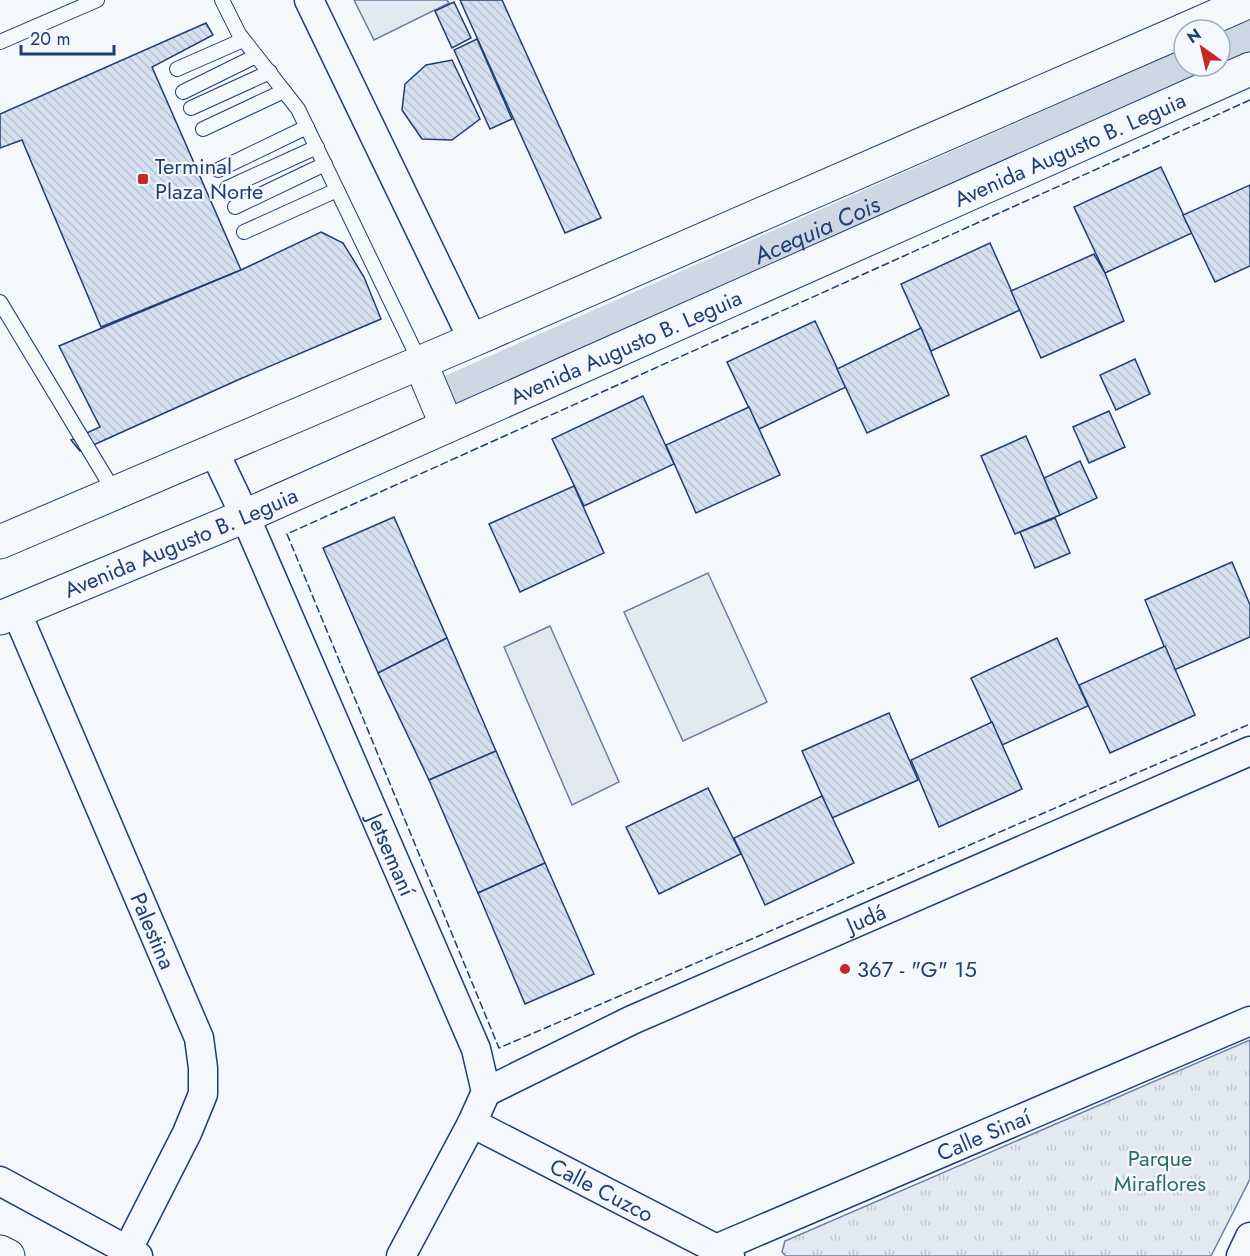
<svg xmlns="http://www.w3.org/2000/svg" width="1250" height="1256" viewBox="0 0 1250 1256" font-family="Jost,sans-serif">
	<style>
		.grass { fill: url(#grass-tufts); stroke: #687fa3; stroke-width: 1.5 }
		.pitch { fill: #e3e9f0; stroke: #687fa3; stroke-width: 1.5 }
		.parking { fill: #e3e8f0; stroke: #687fa3; stroke-width: 1.5 }
		.lines { fill: none; stroke-linecap: round; stroke-linejoin: round }
		.canal { stroke: #cfd7e4; stroke-width: 33 }
		.building { fill: url(#building-back-hatch); stroke: #1d3f73; stroke-width: 1.5 }
		.service-casing { stroke: #1d3f73; stroke-width: 16 }
		.minor-casing { stroke: #1d3f73; stroke-width: 31 }
		.primary-casing { stroke: #1d3f73; stroke-width: 35 }
		.trunk-casing { stroke: #1d3f73; stroke-width: 35 }
		.service { stroke: #f4f7fb; stroke-width: 14 }
		.minor { stroke: #f4f7fb; stroke-width: 28 }
		.primary { stroke: #f4f7fb; stroke-width: 33 }
		.trunk { stroke: #f4f7fb; stroke-width: 33 }
		.fence { stroke: #1d3f73; stroke-width: 1.5; stroke-dasharray: 8 3; stroke-linecap: butt }
		.poi-dot { fill: #c62828; stroke: #f4f7fb; stroke-width: 2 }
		.labels { text-anchor: middle; dominant-baseline: central; stroke-width: 4.5; stroke-linejoin: round; paint-order: stroke }
		.street-label { font-size: 22px; fill: #1d3f73; stroke: #f4f7fb }
		.poi-label { font-size: 22px; fill: #1d3f73; stroke: #f4f7fb; text-anchor: start }
		.park-label { font-size: 22px; fill: #2c6c60; stroke: #f4f7fb }
		.water-label { font-size: 24px; font-style: italic; fill: #1d3f73; stroke: #f4f7fb }
	</style>
	<defs>
		<pattern id="grass-tufts" width="24" height="20" patternUnits="userSpaceOnUse" patternTransform="scale(1.5)"><rect width="24" height="20" fill="#e3e9f0"/><path d="M3 7l-1-3M5 7V3M7 7l1-3M15 17l-1-3M17 17v-4M19 17l1-3" fill="none" stroke="#c2c9d1"/></pattern>
		<pattern id="building-back-hatch" width="6" height="6" patternUnits="userSpaceOnUse" patternTransform="scale(1.5)"><rect width="6" height="6" fill="#d5e0f0"/><path d="M-1 5l2 2M0 0l6 6M5-1l2 2" fill="none" stroke="#b6c1d1"/></pattern>
	</defs>
	<rect width="100%" height="100%" fill="#f4f7fb"/>
	<path class="grass" d="M 1250,1040 L 1250,1179 L 1211,1256 L 786,1256 L 782,1252 L 785,1241 Z"/>
	<g class="pitch">
		<path d="M 354,0 L 447,0 L 449,3 L 374,40 Z"/>
		<path d="M 708,573 L 767,702 L 683,741 L 624,612 Z"/>
	</g>
	<path class="parking" d="M 550,626 L 619,782 L 572,805 L 504,647 Z"/>
	<g class="lines">
		<g class="canal">
			<path d="M 1220,50 L 1250,37"/>
			<path id="s1" d="M 447,393 L 1185,66"/>
		</g>
	</g>
	<g class="building">
		<path d="M 460,0 L 502,0 L 601,218 L 565,233 Z"/>
		<path d="M 454,2 L 471,38 L 452,48 L 435,11 Z"/>
		<path d="M 206,23 L 213,35 L 152,67 L 241,270 L 101,327 L 22,140 L 0,148 L 0,114 Z"/>
		<path d="M 477,39 L 512,119 L 490,129 L 454,50 Z"/>
		<path d="M 452,60 L 480,119 L 452,140 L 422,139 L 402,110 L 405,84 L 426,65 Z"/>
		<path d="M 1161,167 L 1192,233 L 1105,273 L 1074,207 Z"/>
		<path d="M 1250,185 L 1250,266 L 1215,282 L 1183,215 Z"/>
		<path d="M 321,232 L 343,243 L 364,277 L 381,319 L 240,379 L 80,451 L 71,440 L 100,427 L 59,346 L 241,270 Z"/>
		<path d="M 990,243 L 1020,310 L 931,351 L 901,284 Z"/>
		<path d="M 1094,254 L 1105,273 L 1124,321 L 1041,358 L 1011,291 Z"/>
		<path d="M 815,321 L 846,387 L 759,429 L 727,362 Z"/>
		<path d="M 921,328 L 949,395 L 867,433 L 837,369 Z"/>
		<path d="M 1135,359 L 1150,394 L 1116,410 L 1100,375 Z"/>
		<path d="M 643,396 L 674,464 L 584,506 L 552,439 Z"/>
		<path d="M 749,407 L 780,475 L 696,513 L 666,445 Z"/>
		<path d="M 1109,411 L 1125,447 L 1089,463 L 1073,427 Z"/>
		<path d="M 1026,436 L 1060,515 L 1015,534 L 981,456 Z"/>
		<path d="M 1080,461 L 1097,498 L 1060,515 L 1044,478 Z"/>
		<path d="M 574,486 L 604,553 L 520,592 L 489,524 Z"/>
		<path d="M 394,517 L 447,638 L 378,673 L 323,548 Z"/>
		<path d="M 1055,518 L 1070,553 L 1035,568 L 1020,532 Z"/>
		<path d="M 1232,562 L 1250,605 L 1250,637 L 1174,670 L 1145,600 Z"/>
		<path d="M 447,638 L 496,751 L 429,780 L 378,673 Z"/>
		<path d="M 1057,638 L 1088,706 L 1002,745 L 971,678 Z"/>
		<path d="M 1165,646 L 1195,715 L 1110,753 L 1079,685 Z"/>
		<path d="M 889,713 L 918,780 L 832,818 L 802,751 Z"/>
		<path d="M 992,722 L 1022,789 L 939,827 L 911,760 Z"/>
		<path d="M 496,751 L 545,863 L 478,893 L 429,780 Z"/>
		<path d="M 708,788 L 741,854 L 659,894 L 626,827 Z"/>
		<path d="M 822,796 L 854,863 L 765,905 L 734,838 Z"/>
		<path d="M 545,863 L 594,974 L 525,1004 L 478,893 Z"/>
	</g>
	<g class="lines">
		<g class="service-casing">
			<g id="service">
				<path d="M 222,0 L 239,34 L 298,109 L 420,362"/>
				<path d="M 0,42 L 97,0"/>
				<path d="M 177,69 L 243,40"/>
				<path d="M 183,92 L 256,56"/>
				<path d="M 191,108 L 270,72"/>
				<path d="M 203,129 L 284,91"/>
				<path d="M 218,170 L 307,127"/>
				<path d="M 227,188 L 317,147"/>
				<path d="M 235,207 L 325,164"/>
				<path d="M 244,232 L 337,190"/>
				<path d="M 0,302 L 115,493"/>
			</g>
		</g>
		<g class="minor-casing">
			<g id="minor">
				<path d="M 309,0 L 473,340"/>
				<path id="s2" d="M 214,451 L 245,516 L 476,1049 L 486,1092 L 472,1123 L 401,1256"/>
				<path id="s3" d="M 16,611 L 199,1038 L 203,1068 L 203,1094 L 187,1133 L 127,1251"/>
				<path id="s4" d="M 486,1092 L 632,1020 L 1250,751"/>
				<path id="s5" d="M 472,1123 L 730,1256"/>
				<path d="M 0,1181 L 138,1256"/>
				<path id="s6" d="M 716,1249 L 1250,1021"/>
				<path d="M 1241,1256 L 1250,1237"/>
			</g>
		</g>
		<g class="primary-casing">
			<g id="primary">
				<path d="M 1184,30 L 1250,1"/>
				<path d="M 420,362 L 447,426"/>
				<path d="M 0,542 L 473,340 L 1184,30"/>
				<path id="s7" d="M 0,618 L 245,516 L 1250,69"/>
			</g>
		</g>
		<g class="trunk-casing">
			<path id="trunk" d="M 0,1252 L 8,1256"/>
		</g>
		<use href="#service" class="service"/>
		<use href="#minor" class="minor"/>
		<use href="#primary" class="primary"/>
		<use href="#trunk" class="trunk"/>
		<path class="fence" d="M 1250,100 L 287,534 L 499,1048 L 1250,724"/>
	</g>
	<g class="poi-dot">
		<rect x="137" y="173" width="12" height="12" rx="3"/>
		<circle cx="845" cy="969" r="6"/>
	</g>
	<g class="labels">
		<g class="street-label">
			<text stroke="none"><textPath href="#s7" startOffset="1168">Avenida Augusto B. Leguia</textPath></text>
			<text stroke="none"><textPath href="#s7" startOffset="682">Avenida Augusto B. Leguia</textPath></text>
			<text stroke="none"><textPath href="#s7" startOffset="196">Avenida Augusto B. Leguia</textPath></text>
			<text stroke="none"><textPath href="#s2" startOffset="441">Jetsemaní</textPath></text>
			<text stroke="none"><textPath href="#s4" startOffset="418">Judá</textPath></text>
			<text stroke="none"><textPath href="#s3" startOffset="348">Palestina</textPath></text>
			<text stroke="none"><textPath href="#s6" startOffset="291">Calle Sinaí</textPath></text>
			<text stroke="none"><textPath href="#s5" startOffset="146">Calle Cuzco</textPath></text>
		</g>
		<g class="poi-label">
			<text x="155" y="166">Terminal<tspan x="155" dy="25">Plaza Norte</tspan></text>
			<text x="857" y="969">367 - "G" 15</text>
		</g>
		<g class="park-label">
			<text x="1160" y="1158">Parque<tspan x="1160" dy="25">Miraflores</tspan></text>
		</g>
		<g class="water-label">
			<text stroke="none"><textPath href="#s1" startOffset="404">Acequia Cois</textPath></text>
		</g>
	</g>
	<g transform="translate(1202 48) rotate(326)"><circle r="28" fill="#f4f7fb" stroke="#9eadc5" stroke-width="1.5"/>
	<path d="M0-4.5L10 22L0 15L-10 22Z" fill="#c62828"/>
	<text y="-9" font-size="16" font-weight="bold" text-anchor="middle" fill="#1d3f73">N</text>
	</g>
	<path d="M21 45v9h93v-9" fill="none" stroke="#1d3f73" stroke-width="3"/>
	<text x="30" y="45" font-size="18" fill="#1d3f73" stroke="#f4f7fb" stroke-width="4.5" paint-order="stroke">20 m</text>
</svg>
